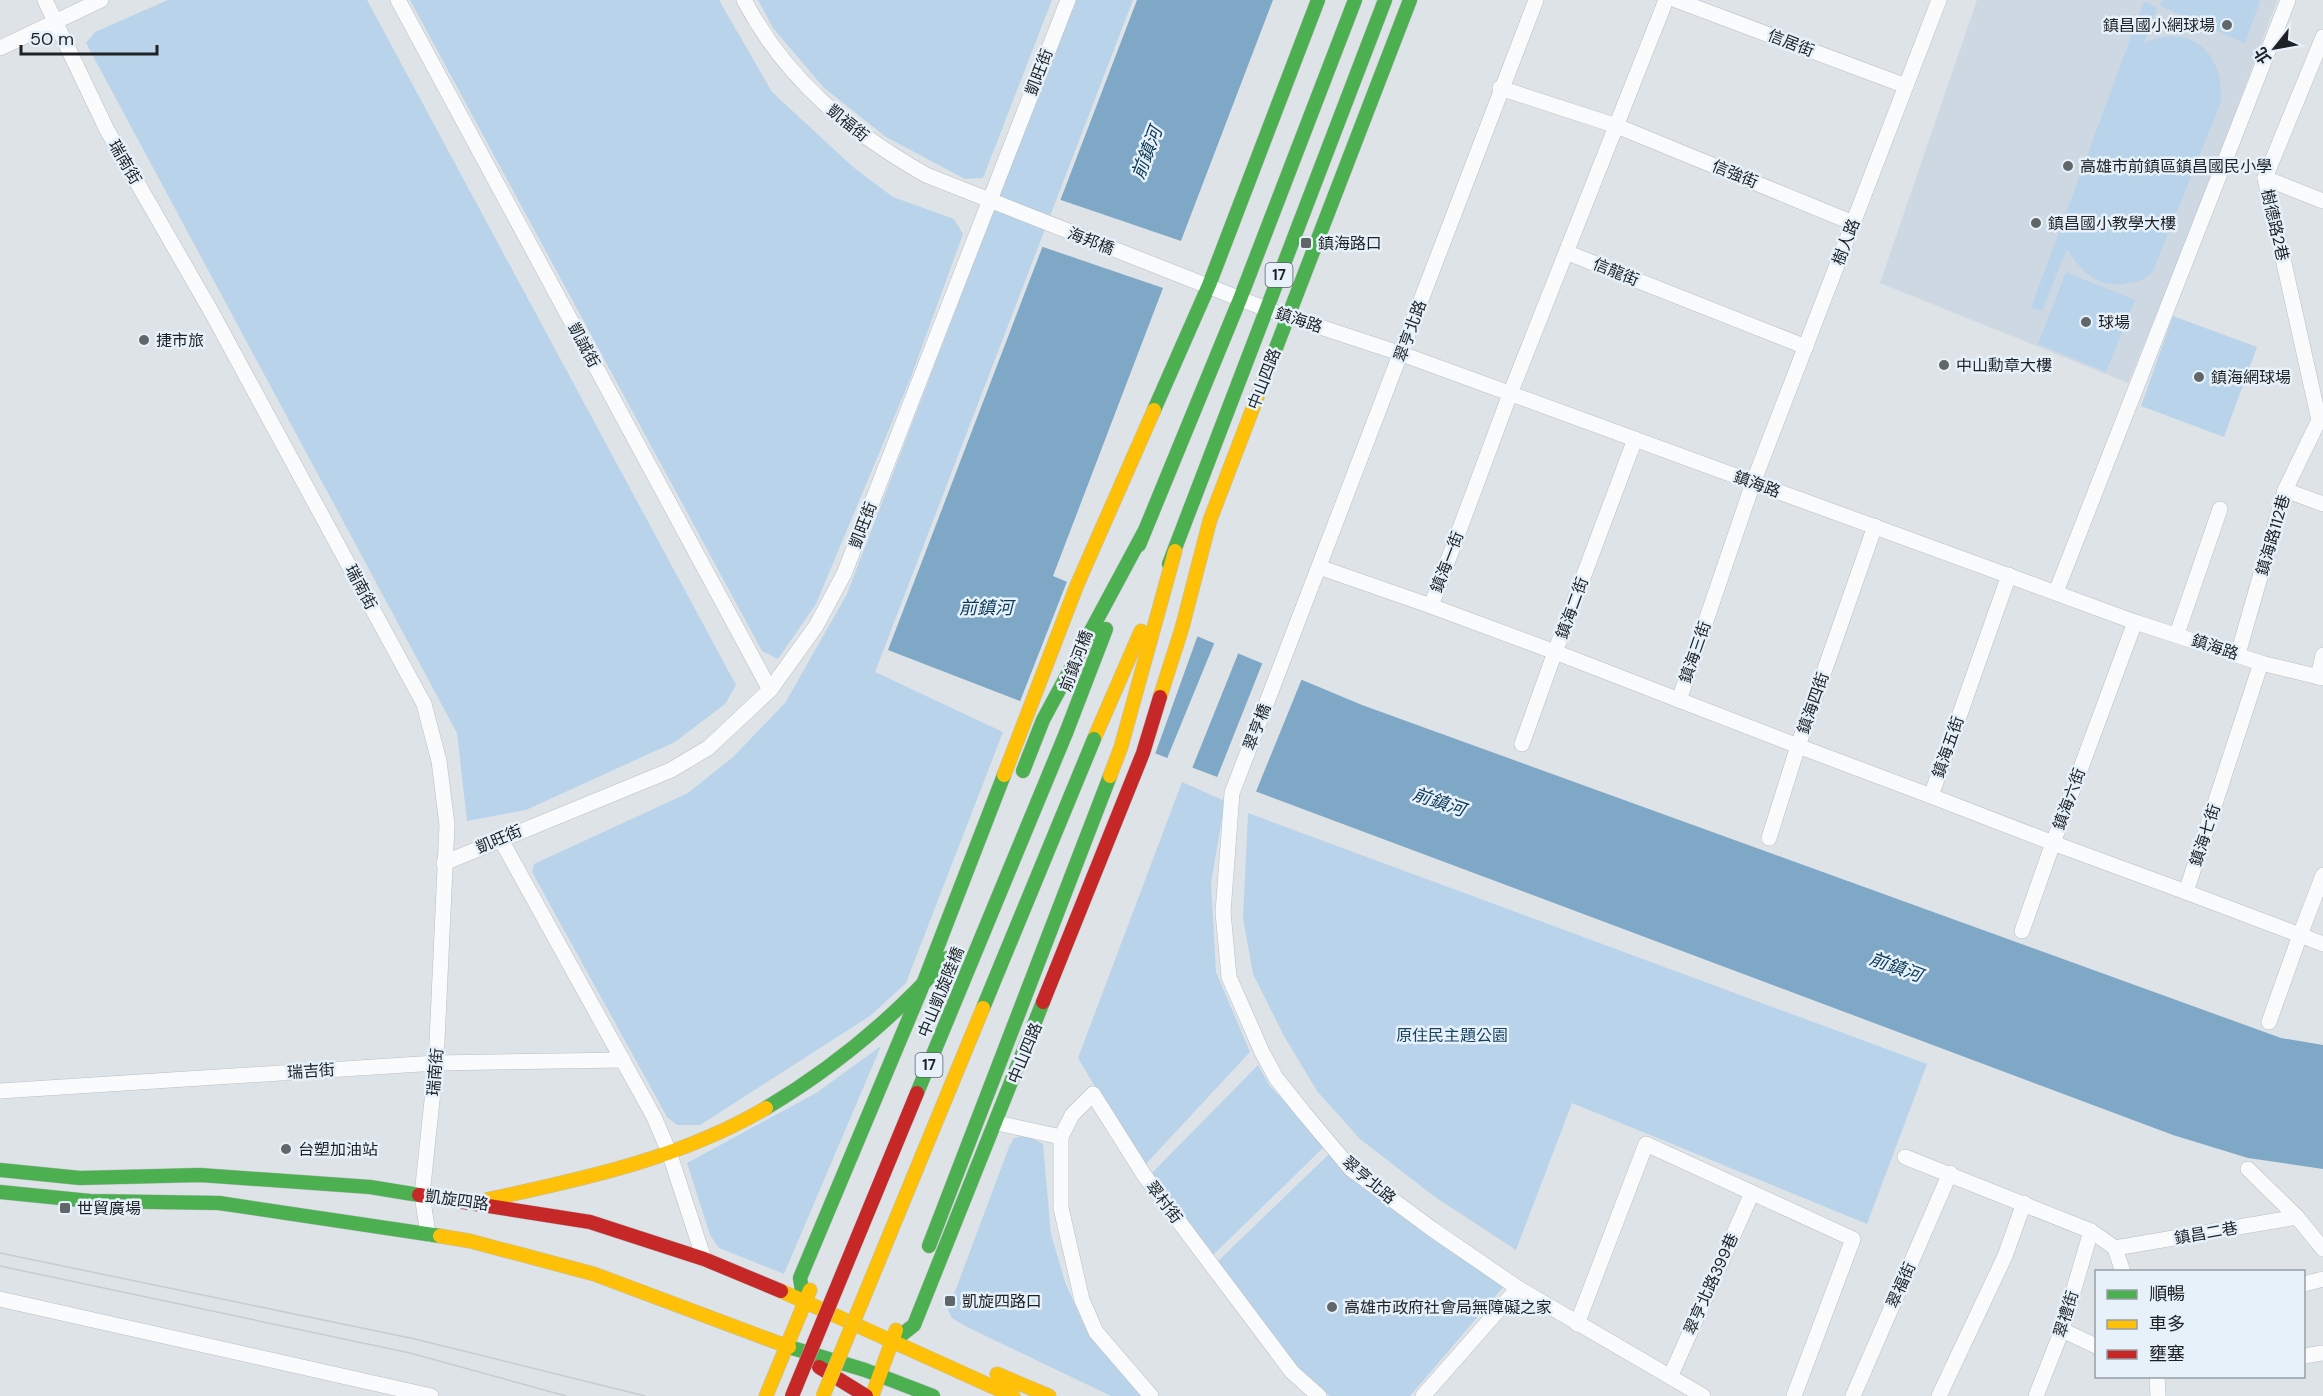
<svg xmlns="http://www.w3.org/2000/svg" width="2323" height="1396" viewBox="0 0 2323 1396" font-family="'DM Sans','Noto Sans TC',sans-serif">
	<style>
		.built { fill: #cdd8e2 }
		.green { fill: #b9d4ea }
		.water { fill: #7fa8c6 }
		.pier { fill: #dee3e8 }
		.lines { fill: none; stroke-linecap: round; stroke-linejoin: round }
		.street-casing { stroke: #babec2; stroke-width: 16 }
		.fast-casing { stroke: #babec2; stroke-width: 15 }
		.slow-casing { stroke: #babec2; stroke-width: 15 }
		.jam-casing { stroke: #babec2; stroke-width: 15 }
		.street { stroke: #fafbfc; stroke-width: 15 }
		.fast { stroke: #4caf50; stroke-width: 14 }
		.slow { stroke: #ffc107; stroke-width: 14 }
		.jam { stroke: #c62828; stroke-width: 14 }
		.tram { stroke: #cacbcc; stroke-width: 1.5 }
		.fast-bridge-casing { stroke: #babec2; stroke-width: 15; stroke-linecap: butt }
		.slow-bridge-casing { stroke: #babec2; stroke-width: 15; stroke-linecap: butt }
		.jam-bridge-casing { stroke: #babec2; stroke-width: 15; stroke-linecap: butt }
		.fast-bridge { stroke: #4caf50; stroke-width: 14 }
		.slow-bridge { stroke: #ffc107; stroke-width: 14 }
		.jam-bridge { stroke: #c62828; stroke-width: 14 }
		.poi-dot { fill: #616669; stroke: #e6f1fa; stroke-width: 2 }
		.labels { text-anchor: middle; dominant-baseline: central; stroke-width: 5; stroke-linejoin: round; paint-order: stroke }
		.shield { fill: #e6f1fa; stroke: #5a6065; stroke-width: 1.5 }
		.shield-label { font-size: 15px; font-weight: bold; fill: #1e2225 }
		.poi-label { font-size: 16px; fill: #1e2225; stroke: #e6f1fa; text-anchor: start }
		.street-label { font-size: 16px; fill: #1e2225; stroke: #e6f1fa }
		.park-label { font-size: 16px; fill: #184461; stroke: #e6f1fa }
		.water-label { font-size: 18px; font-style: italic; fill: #0c3956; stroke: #e6f1fa }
	</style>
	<rect width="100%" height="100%" fill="#dee3e8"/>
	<path class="built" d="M 1977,0 L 2277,0 L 2198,214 L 2128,383 L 1880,283 Z"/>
	<g class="green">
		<path d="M 168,0 L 367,0 L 736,685 L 725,704 L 675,742 L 526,810 L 467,821 L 457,733 L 86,43 L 95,32 Z"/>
		<path d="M 410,0 L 719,0 L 772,92 L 853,167 L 893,197 L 954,219 L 963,234 L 911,377 L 816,604 L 778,659 L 762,651 Z"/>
		<path d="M 758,0 L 1052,0 L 983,178 L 965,179 L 886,137 L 824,88 L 773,28 Z"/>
		<path d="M 1074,0 L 1133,0 L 875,672 L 1003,732 L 906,983 L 870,1016 L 700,1125 L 677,1125 L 667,1117 L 532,872 L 534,864 L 688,793 L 733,757 L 785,703 L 847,594 Z"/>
		<path d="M 2162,0 L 2258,0 L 2260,1 L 2245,43 L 2160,6 Z"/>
		<path d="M 2144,1 L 2157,8 L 2144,43 C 2191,22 2224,53 2221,102 L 2153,271 C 2146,279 2138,282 2128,283 C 2098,289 2082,273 2067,249 L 2042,311 L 2031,308 Z"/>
		<path d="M 2066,272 L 2135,300 L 2106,372 L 2038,344 Z"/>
		<path d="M 2173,316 L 2257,347 L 2224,437 L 2141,406 Z"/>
		<path d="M 1182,782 L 1225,801 L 1211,883 L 1216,972 L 1250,1052 L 1143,1167 L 1078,1058 Z"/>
		<path d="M 1248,813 L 1927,1064 L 1867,1224 L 1572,1103 L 1516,1250 L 1435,1197 L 1360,1139 L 1317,1091 L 1284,1036 L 1253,974 L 1243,918 Z"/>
		<path d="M 881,1046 L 784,1274 L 719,1248 L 710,1235 L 687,1163 L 816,1093 Z"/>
		<path d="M 1258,1065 L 1270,1086 L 1326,1145 L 1211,1257 L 1149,1176 Z"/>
		<path d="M 1026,1135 L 1043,1144 L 1051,1234 L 1065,1282 L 1085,1327 L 1141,1396 L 1111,1396 L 965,1326 L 952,1318 L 948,1310 L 1009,1147 L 1014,1138 Z"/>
		<path d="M 1331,1152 L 1505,1285 L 1410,1396 L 1330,1396 L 1295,1368 L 1215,1264 Z"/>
	</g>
	<path class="water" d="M 1137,0 L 1273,0 L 1053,576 L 1362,705 L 2281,1038 L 2323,1045 L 2323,1169 L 2248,1158 L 2173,1135 L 1188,766 L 888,650 Z"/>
	<g class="pier">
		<path d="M 1058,199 L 1184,242 L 1166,289 L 1040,246 Z"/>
		<path d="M 1068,579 L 1199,632 L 1154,757 L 1019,704 Z"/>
		<path d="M 1216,639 L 1240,649 L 1191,771 L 1166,761 Z"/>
		<path d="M 1264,659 L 1303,676 L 1255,794 L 1216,780 Z"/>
	</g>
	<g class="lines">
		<g class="street-casing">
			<g id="street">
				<path d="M 45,0 L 107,130 L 212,313 L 424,704 L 439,761 L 447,825 L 436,1063 L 422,1195 L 428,1234"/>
				<path d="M 398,0 L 770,690"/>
				<path d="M 744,0 C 787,81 848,130 926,175 L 1266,309 L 1402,354 L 2135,622 L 2261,663 L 2323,678"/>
				<path d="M 1536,0 L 1232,793 L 1223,912 L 1229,977 L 1262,1052 L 1276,1078 L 1304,1113 L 1351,1169 L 1432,1229 L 1518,1288 L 1703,1396"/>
				<path d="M 1676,0 L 1906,86"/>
				<path d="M 0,48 L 101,0"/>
				<path d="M 1500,88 L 1617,126 L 1853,223"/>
				<path d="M 2265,178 L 2323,201"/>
				<path d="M 1568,253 L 1806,347"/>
				<path d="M 2319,420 L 2265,178 L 2323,37"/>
				<path d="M 1635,439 L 1555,652 L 1679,700"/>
				<path d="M 2285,490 L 2323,504"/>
				<path d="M 1875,526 L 1798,746 L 1931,796"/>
				<path d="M 1319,567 L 1431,606"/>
				<path d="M 2009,575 L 1931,796 L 2053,843 L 2022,931"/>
				<path d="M 2056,592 L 2288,0"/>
				<path d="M 2135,622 L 2053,843 L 2186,892"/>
				<path d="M 2177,634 L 2220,509"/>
				<path d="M 2238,654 L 2285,490 L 2319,420"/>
				<path d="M 2261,663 L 2186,892 L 2300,935 L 2269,1022"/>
				<path d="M 2318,677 L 2323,655"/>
				<path d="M 1522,744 L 1555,652 L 1431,606 L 1510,394 L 1666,0"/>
				<path d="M 500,838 L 654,1117 L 669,1152 L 704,1259"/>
				<path d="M 1769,838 L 1798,746 L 1679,700 L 1753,483 L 1939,0"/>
				<path d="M 444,863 L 671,770 L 708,748 L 770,690 L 816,626 L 844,574 L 1068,0"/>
				<path d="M 2323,875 L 2300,935 L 2323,944"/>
				<path d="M 0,1091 L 436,1063 L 623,1060"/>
				<path d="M 997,1123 L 1061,1137 L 1072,1115 L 1093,1094 L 1144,1175 L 1292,1372 L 1319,1396"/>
				<path d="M 1061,1137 L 1061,1208 L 1082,1300 L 1096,1332 L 1151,1396"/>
				<path d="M 1905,1157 L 2091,1231 L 2115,1248 L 2123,1272"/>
				<path d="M 2248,1169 L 2297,1217 L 2323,1249"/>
				<path d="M 2115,1248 L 2297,1217"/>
				<path d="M 2304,1284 L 2323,1279"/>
				<path d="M 0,1299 L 431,1396"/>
				<path d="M 1577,1324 L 1646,1144 L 1853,1239 L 1794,1396"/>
				<path d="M 2062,1330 L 2096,1346"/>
				<path d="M 2304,1356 L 2323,1353"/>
				<path d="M 1671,1375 L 1752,1193"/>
				<path d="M 2157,1376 L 2158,1396"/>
				<path d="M 1423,1396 L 1518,1288"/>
				<path d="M 1853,1396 L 1950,1173"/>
				<path d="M 1939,1396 L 2005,1256 L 2024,1203"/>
				<path d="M 2036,1396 L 2062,1330 L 2091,1231"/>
			</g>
		</g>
		<g class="fast-casing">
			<g id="fast">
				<path d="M 1269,366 L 1410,0"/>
				<path d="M 1154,410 L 1209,285 L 1318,0"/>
				<path d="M 1139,545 L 1240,299 L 1355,0"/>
				<path d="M 1169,564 L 1385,0"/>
				<path d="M 1066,733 L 1106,629"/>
				<path d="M 1023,771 L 1043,720 L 1144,532"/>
				<path d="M 766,1108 C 835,1067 893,1019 947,958"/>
				<path d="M 0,1170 L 80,1178 L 200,1175 L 370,1187 L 419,1195"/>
				<path d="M 0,1192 L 90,1201 L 219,1203 L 440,1236"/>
				<path d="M 929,1246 L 1110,776"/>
				<path d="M 804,1303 L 800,1278 L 920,992 L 1004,775"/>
				<path d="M 891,1343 L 914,1325 L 1043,1002"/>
				<path d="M 789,1347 L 865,1370 L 933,1396"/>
			</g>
		</g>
		<g class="slow-casing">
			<g id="slow">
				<path d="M 1160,697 L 1182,628 L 1210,520 L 1269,366"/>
				<path d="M 1094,739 L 1141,631"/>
				<path d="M 1004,775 L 1077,585 L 1154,410"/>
				<path d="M 1110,776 L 1121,747 L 1175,551"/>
				<path d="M 486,1200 C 582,1179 680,1159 766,1108"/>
				<path d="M 440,1236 L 470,1241 L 594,1274 L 789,1347"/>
				<path d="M 781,1291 L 1013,1396"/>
				<path d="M 997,1374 L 1049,1396"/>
				<path d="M 766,1396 L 810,1290"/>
				<path d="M 872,1396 L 896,1330"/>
			</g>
		</g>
		<g class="jam-casing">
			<g id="jam">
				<path d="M 1043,1002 L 1143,753 L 1160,697"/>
				<path d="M 419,1195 L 590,1222 L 704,1259 L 781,1291"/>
				<path d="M 819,1367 L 866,1396"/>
			</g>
		</g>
		<use href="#street" class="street"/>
		<use href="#fast" class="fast"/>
		<use href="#slow" class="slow"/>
		<use href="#jam" class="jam"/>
		<g class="tram">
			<path d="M 0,1253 L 415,1339 L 645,1396"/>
			<path d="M 0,1266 L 410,1353 L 566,1396"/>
		</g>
		<g class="fast-bridge-casing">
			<g id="fast-bridge">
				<path d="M 983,1008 L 1094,739"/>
				<path d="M 917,1093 L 1066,733"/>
			</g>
		</g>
		<g class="slow-bridge-casing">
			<path id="slow-bridge" d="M 823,1396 L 983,1008"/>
		</g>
		<g class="jam-bridge-casing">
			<path id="jam-bridge" d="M 792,1396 L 917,1093"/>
		</g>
		<use href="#fast-bridge" class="fast-bridge"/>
		<use href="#slow-bridge" class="slow-bridge"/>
		<use href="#jam-bridge" class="jam-bridge"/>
	</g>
	<g class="poi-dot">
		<circle cx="2227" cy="25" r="6"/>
		<circle cx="2068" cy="166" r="6"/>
		<circle cx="2036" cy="223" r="6"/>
		<rect x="1300" y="237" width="12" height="12" rx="3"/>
		<circle cx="2086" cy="322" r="6"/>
		<circle cx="144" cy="340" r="6"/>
		<circle cx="1944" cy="365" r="6"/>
		<circle cx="2199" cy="377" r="6"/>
		<circle cx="286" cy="1149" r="6"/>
		<rect x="59" y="1202" width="12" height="12" rx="3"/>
		<rect x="944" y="1295" width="12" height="12" rx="3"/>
		<circle cx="1332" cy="1307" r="6"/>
	</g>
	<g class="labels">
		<g class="shield">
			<rect x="1265.5" y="263" width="27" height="24" rx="4.5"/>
			<rect x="915.5" y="1053" width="27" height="24" rx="4.5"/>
		</g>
		<g class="shield-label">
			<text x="1279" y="275">17</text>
			<text x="929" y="1065">17</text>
		</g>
		<g class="poi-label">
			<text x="2215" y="25" text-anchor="end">鎮昌國小網球場</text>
			<text x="2080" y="166">高雄市前鎮區鎮昌國民小學</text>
			<text x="2048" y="223">鎮昌國小教學大樓</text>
			<text x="1318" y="243">鎮海路口</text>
			<text x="2098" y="322">球場</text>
			<text x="156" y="340">捷市旅</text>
			<text x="1956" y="365">中山勳章大樓</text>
			<text x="2211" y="377">鎮海網球場</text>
			<text x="298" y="1149">台塑加油站</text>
			<text x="77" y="1208">世貿廣場</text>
			<text x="962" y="1301">凱旋四路口</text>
			<text x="1344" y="1307">高雄市政府社會局無障礙之家</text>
		</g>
		<g class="street-label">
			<text transform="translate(1791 43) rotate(21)">信居街</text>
			<text transform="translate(1039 72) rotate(-69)">凱旺街</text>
			<text transform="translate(848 123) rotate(39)">凱福街</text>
			<text transform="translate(125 162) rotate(60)">瑞南街</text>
			<text transform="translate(1735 174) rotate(22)">信強街</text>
			<text transform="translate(2275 225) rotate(77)">樹德路2巷</text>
			<text transform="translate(1091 241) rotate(21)">海邦橋</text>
			<text transform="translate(1846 242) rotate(-69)">樹人路</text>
			<text transform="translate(1616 272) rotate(22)">信龍街</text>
			<text transform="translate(1299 320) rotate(18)">鎮海路</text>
			<text transform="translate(1410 331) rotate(-70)">翠亨北路</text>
			<text transform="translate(584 345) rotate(62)">凱誠街</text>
			<text transform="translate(1264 379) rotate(-69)">中山四路</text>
			<text transform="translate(1757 484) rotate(20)">鎮海路</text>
			<text transform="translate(863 525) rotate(-69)">凱旺街</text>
			<text transform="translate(2273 535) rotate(-74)">鎮海路112巷</text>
			<text transform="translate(1447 562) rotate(-69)">鎮海一街</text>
			<text transform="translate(361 587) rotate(62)">瑞南街</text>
			<text transform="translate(1572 608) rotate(-70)">鎮海二街</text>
			<text transform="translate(2215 647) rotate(18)">鎮海路</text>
			<text transform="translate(1695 652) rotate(-71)">鎮海三街</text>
			<text transform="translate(1076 661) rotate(-69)">前鎮河橋</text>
			<text transform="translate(1813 703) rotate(-71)">鎮海四街</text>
			<text transform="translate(1257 727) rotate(-69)">翠亨橋</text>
			<text transform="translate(1948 747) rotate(-71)">鎮海五街</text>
			<text transform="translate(2069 799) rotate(-70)">鎮海六街</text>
			<text transform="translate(2205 835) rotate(-72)">鎮海七街</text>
			<text transform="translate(499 839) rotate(-23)">凱旺街</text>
			<text transform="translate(941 992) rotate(-68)">中山凱旋陸橋</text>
			<text transform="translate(1025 1053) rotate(-68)">中山四路</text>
			<text transform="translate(311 1071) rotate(-4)">瑞吉街</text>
			<text transform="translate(435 1072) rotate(-85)">瑞南街</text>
			<text transform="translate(1369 1180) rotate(40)">翠亨北路</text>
			<text transform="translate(457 1200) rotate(8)">凱旋四路</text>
			<text transform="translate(1164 1202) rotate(53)">翠村街</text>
			<text transform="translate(2206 1233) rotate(-10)">鎮昌二巷</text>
			<text transform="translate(1711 1284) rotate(-66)">翠亨北路399巷</text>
			<text transform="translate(1901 1285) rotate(-66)">翠福街</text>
			<text transform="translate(2066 1314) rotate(-73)">翠禮街</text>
		</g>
		<g class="park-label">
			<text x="1452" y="1035">原住民主題公園</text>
		</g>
		<g class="water-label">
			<text transform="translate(1147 153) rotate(-69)">前鎮河</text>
			<text x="986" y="608">前鎮河</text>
			<text transform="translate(1439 802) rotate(19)">前鎮河</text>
			<text transform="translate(1896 967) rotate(20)">前鎮河</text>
		</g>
	</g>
	<rect x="2095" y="1270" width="210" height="108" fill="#e6f1fa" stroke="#969ea5" stroke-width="1.5"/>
	<rect x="2107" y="1290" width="30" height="9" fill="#4caf50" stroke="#969ea5" stroke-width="1.5"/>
	<text x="2149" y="1300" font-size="18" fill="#1e2225">順暢</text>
	<rect x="2107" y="1320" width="30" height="9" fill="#ffc107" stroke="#969ea5" stroke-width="1.5"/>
	<text x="2149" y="1330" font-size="18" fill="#1e2225">車多</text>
	<rect x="2107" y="1350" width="30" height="9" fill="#c62828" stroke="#969ea5" stroke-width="1.5"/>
	<text x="2149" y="1360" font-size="18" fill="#1e2225">壅塞</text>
	<g transform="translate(2275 48) rotate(239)" stroke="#e6f1fa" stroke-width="4.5" paint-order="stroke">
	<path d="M0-4.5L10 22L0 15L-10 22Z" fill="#1e2225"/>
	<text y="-9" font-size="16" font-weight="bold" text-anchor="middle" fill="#1e2225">北</text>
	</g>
	<path d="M21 45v9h136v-9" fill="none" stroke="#1e2225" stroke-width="3"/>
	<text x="30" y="45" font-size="18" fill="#1e2225" stroke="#e6f1fa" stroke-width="4.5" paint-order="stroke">50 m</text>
</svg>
